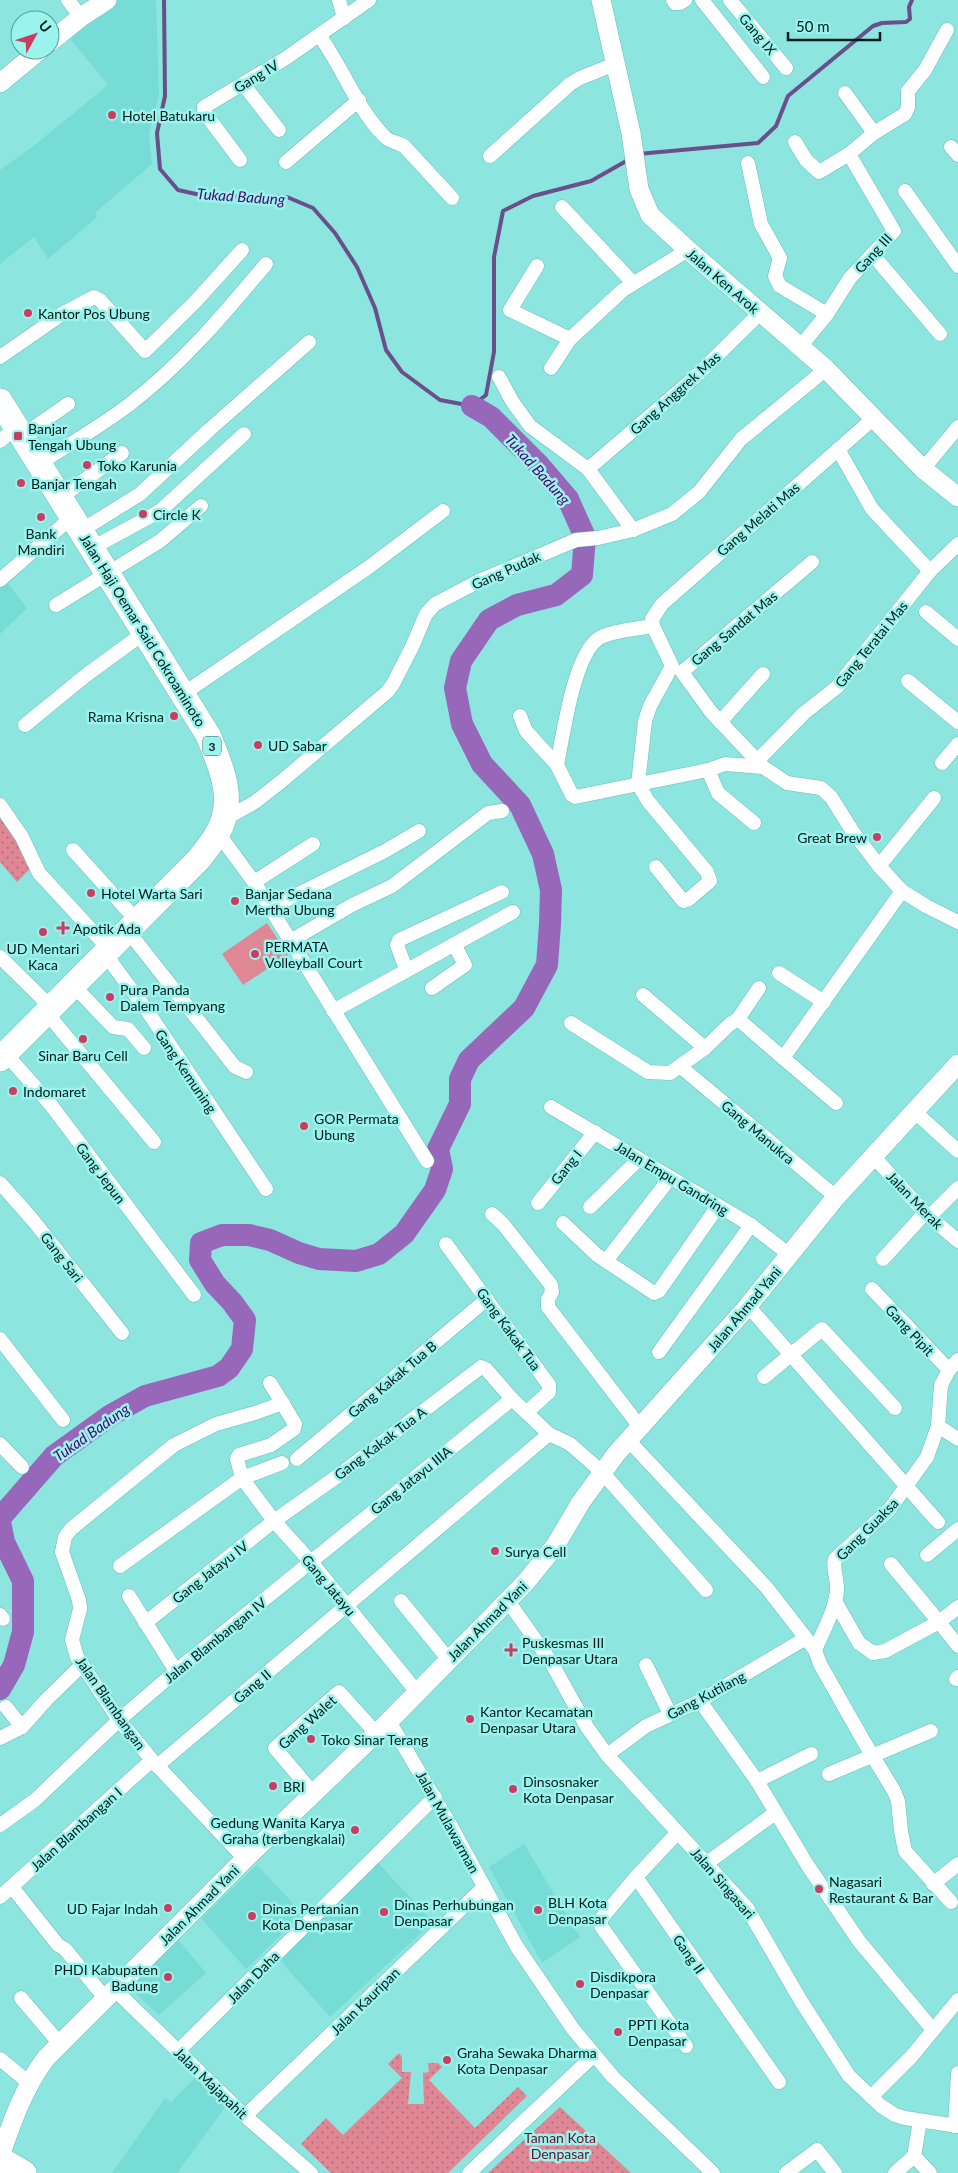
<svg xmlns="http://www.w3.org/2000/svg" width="958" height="2173" viewBox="0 0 958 2173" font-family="Lato,sans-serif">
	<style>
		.built { fill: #76dcd5 }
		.grass { fill: url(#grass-dots) }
		.garden { fill: #df8795 }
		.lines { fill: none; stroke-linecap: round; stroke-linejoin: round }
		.stream { stroke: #6a508a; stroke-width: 4 }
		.river { stroke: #9767ba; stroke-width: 22 }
		.street-casing { stroke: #66beb8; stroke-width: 15 }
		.secondary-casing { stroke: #66beb8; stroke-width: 20 }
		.highway-casing { stroke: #66beb8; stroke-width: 26 }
		.street { stroke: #fff; stroke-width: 14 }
		.secondary { stroke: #fff; stroke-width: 19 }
		.highway { stroke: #fff; stroke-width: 25 }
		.poi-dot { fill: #cb3c60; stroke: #9af3ec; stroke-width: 2 }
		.labels { text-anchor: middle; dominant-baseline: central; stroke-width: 5; stroke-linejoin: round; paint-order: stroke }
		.shield { fill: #9af3ec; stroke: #2f5c59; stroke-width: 1 }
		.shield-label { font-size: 12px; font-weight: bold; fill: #011c1a }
		.street-label { font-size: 14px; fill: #011c1a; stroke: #9af3ec }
		.poi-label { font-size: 14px; fill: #011c1a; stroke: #9af3ec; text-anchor: start }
		.park-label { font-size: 14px; fill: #6e0d2c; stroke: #9af3ec }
		.water-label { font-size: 15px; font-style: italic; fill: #4c026f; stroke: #9af3ec }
	</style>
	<defs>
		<pattern id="grass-dots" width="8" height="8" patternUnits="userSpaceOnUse" patternTransform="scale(1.25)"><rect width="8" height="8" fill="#df8795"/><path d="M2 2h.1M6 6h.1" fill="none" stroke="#b26e79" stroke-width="1.8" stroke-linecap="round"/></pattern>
	</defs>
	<rect width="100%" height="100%" fill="#8de5df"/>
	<g class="built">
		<path d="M 115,0 L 156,0 L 159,95 L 149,134 L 152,164 L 95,213 L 97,217 L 48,259 L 34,237 L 0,264 L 0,170 L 36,144 L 108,85 L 68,36 Z"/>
		<path d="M 5,580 L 27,608 L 0,634 L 0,585 Z"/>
		<path d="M 524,1844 L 580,1937 L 542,1963 L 489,1867 Z"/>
		<path d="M 377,1862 L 433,1922 L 330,2017 L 278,1958 Z"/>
		<path d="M 257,1865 L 303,1914 L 246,1969 L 201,1918 Z"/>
		<path d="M 176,1937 L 206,1973 L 159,2015 L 131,1989 L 129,1985 Z"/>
		<path d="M 196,2077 L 226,2106 L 177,2173 L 112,2173 L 165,2098 L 171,2102 Z"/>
	</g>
	<g class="grass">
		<path d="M 0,810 L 32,867 L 17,882 L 0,862 Z"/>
		<path d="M 399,2053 L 402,2057 L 402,2072 L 411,2072 L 408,2104 L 424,2104 L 423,2073 L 429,2072 L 428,2063 L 438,2063 L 442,2067 L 429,2080 L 475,2128 L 518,2087 L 527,2096 L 448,2173 L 331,2173 L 301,2144 L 326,2118 L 343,2135 L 402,2078 L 388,2064 Z"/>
		<path d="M 560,2107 L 631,2173 L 488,2173 Z"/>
	</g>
	<path class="garden" d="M 267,923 L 288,955 L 243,985 L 222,954 Z"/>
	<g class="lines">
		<g class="stream">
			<path d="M 164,0 L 165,96 L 157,133 L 160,169 L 178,190 L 205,196 L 287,197 L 313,208 L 335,233 L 357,267 L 375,308 L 386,350 L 402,372 L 440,400 L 472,406 L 486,395 L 494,352 L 494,257 L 503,211 L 533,196 L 591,181 L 628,160"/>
			<path d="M 638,154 L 758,143 L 776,126 L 788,96 L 873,26 L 882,23 L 906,22 L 910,19 L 909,7 L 912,0"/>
		</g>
		<g class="river">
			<path d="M 0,1518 L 54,1456 L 111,1415 L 145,1396 L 218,1376 L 229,1368 L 242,1349 L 245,1320 L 232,1302 L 215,1284 L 200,1260 L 201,1243 L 222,1235 L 249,1235 L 270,1240 L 299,1253 L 319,1259 L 356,1261 L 379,1254 L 404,1234 L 435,1190 L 442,1169 L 438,1149 L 460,1104 L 460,1079 L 469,1060 L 524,1008 L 547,965 L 550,924 L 551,890 L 543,854 L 520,805 L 482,764 L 462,724 L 455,688 L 461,661 L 489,620 L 517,605 L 556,595 L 582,575 L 585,537 L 568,499 L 538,464 L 491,417 L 472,406"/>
			<path d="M 0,1522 L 4,1542 L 23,1581 L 23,1632 L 14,1665 L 0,1689"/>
		</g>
		<g class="street-casing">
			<g id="street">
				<path d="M 68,0 L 81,17"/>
				<path d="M 339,0 L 344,18"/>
				<path d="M 673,0 L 675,3 L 680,3 L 685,0"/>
				<path d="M 702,0 L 763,77"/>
				<path d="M 730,0 L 786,68"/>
				<path d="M 319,35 C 343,68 356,107 384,136 C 390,143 397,141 404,146 L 452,198"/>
				<path d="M 243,84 L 279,130"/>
				<path d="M 845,93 L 874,133"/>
				<path d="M 795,142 L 806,160 L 819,172 L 849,154"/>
				<path d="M 951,147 L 958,155"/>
				<path d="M 490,156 L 570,84 L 580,78 L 615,64"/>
				<path d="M 240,160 L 204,112 L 204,107 L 286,58 L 369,0"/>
				<path d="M 286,162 L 359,100"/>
				<path d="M 748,163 L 761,224 L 780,258 L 775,276 L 780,286 L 827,314"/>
				<path d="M 905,191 L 958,266"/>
				<path d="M 562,207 L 633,283"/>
				<path d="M 873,255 L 940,334"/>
				<path d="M 537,266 L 510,310 L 570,339"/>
				<path d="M 800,347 L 827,314 L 850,278 L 894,231 L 849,154 L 874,133 L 905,114 L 908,107 L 908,91 L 925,70 L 947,30"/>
				<path d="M 0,357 L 62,314 L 94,297 L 100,300 L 145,351 L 195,302 L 242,250"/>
				<path d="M 551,368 L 570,339 L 623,290 L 688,250"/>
				<path d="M 499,377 L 512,401 L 530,426 L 588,469 L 633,530"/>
				<path d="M 23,435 L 68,404"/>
				<path d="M 0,441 L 17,426"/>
				<path d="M 838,449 L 872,509 L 930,571"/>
				<path d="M 40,463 C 70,444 101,426 130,404 C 182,364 224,314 266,264"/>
				<path d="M 588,469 L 694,378 L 760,313"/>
				<path d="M 923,469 L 958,427"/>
				<path d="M 61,497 L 122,453"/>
				<path d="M 82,530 L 140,494 L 209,430 L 309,342"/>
				<path d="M 92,548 L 160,511 L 244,434"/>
				<path d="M 0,580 L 73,516"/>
				<path d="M 56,605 L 160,541 L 201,506"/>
				<path d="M 926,612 L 958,639"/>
				<path d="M 908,681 L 958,722"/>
				<path d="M 183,694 L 369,567 L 443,511"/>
				<path d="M 520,716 L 526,731 L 557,765 L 572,795 L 575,797 L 708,770 L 725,764 L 763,767 L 787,783 L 821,788 L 831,797 L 853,832 L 879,866 L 902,891 L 926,906 L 958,922"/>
				<path d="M 720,722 L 763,674"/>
				<path d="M 25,725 L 85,676 L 145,632"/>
				<path d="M 758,760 L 804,713 L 837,687 L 930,571 L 958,544"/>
				<path d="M 942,763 L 958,744"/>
				<path d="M 557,765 C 563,737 574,650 601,637 C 616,630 637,629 653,626"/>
				<path d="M 763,767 L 711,712 L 682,672 L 812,562"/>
				<path d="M 708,770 L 718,793 L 754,823"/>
				<path d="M 0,805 L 22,837 L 39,873 L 109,949"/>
				<path d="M 223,820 L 255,802 L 283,780 L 387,692 L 393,684 L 412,647 L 426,614 L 435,604 L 479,581 L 576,540 L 598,538 L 633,530 L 672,514 L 699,492 L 741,439 L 826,369"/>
				<path d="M 218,833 L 254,882 L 427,1161"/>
				<path d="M 73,850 L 138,922"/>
				<path d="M 879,866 L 934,798"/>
				<path d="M 656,867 L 683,901 L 689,899 L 710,881 L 707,872 L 648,801 L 638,784 L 645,721 L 650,706 L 672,666 L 653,626 L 652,619 L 662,604 L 874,418"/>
				<path d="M 254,882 L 313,844"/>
				<path d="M 270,908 L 385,851 L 419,831"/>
				<path d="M 128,931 L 235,1067 L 246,1072"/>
				<path d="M 290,941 L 352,905 L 392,886 L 488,813 L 502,811"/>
				<path d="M 105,954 L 148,1012 L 266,1189"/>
				<path d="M 0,957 L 51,1007"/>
				<path d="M 406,969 L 397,945 L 399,940 L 502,892"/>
				<path d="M 779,973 L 824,1002"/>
				<path d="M 73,985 L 113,1027 L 128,1029 L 144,1048"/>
				<path d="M 432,988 L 465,965 L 454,944"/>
				<path d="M 643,995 L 705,1048"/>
				<path d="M 333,1011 L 513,912"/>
				<path d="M 46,1012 L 154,1142"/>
				<path d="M 738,1019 L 783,1058 L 902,891"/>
				<path d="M 571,1023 L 648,1072 L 670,1073 L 705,1048 L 730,1024 L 738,1019 L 759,988"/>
				<path d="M 5,1053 L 51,1105 L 194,1295"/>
				<path d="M 783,1058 L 836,1103"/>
				<path d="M 681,1067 L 836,1197"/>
				<path d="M 551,1107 L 751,1225 L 790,1255"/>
				<path d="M 915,1112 L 958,1151"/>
				<path d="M 874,1157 L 925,1213 L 958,1241"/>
				<path d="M 0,1183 L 32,1219 L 122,1333"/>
				<path d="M 538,1203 L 595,1132"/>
				<path d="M 590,1207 L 639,1159"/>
				<path d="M 492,1214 L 503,1224 L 551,1285 L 552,1292 L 548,1299 L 548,1307 L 640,1427"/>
				<path d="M 929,1217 L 958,1188"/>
				<path d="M 563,1223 L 597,1255 L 654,1293 L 659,1291 L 718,1206"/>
				<path d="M 446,1244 L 549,1385 L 549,1392 L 527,1412"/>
				<path d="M 883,1259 L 925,1213"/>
				<path d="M 606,1261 L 670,1178"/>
				<path d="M 872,1289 L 949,1370"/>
				<path d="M 748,1306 L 938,1522"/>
				<path d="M 0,1339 L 63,1420"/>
				<path d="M 659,1352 L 751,1225"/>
				<path d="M 764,1377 L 822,1329 L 895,1408"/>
				<path d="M 938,1426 L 958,1439"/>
				<path d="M 628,1440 L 767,1588 L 815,1650 L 820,1664 L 863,1740 L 894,1791 L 898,1801 L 901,1831 L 905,1851 L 951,1902"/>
				<path d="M 0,1444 L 22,1467"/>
				<path d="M 297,1459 L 487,1299"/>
				<path d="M 282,1463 L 242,1478 L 274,1521 L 311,1562 L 417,1692"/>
				<path d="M 927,1555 L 958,1529"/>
				<path d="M 891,1564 L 939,1622 L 958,1607"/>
				<path d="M 120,1566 L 242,1478 L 237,1459 L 239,1455 L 271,1445 L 294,1429 L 295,1424 L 270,1383"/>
				<path d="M 129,1596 L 176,1671"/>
				<path d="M 401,1601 L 449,1660"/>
				<path d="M 508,1601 L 551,1662 L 587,1727 L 607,1755 L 747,1908 L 801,2001 L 849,2076 L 881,2106 L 895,2115 L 905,2118 L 958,2126"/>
				<path d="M 835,1601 L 859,1643 L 873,1653 L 885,1651 L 939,1622 L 958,1646"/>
				<path d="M 0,1615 L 3,1619"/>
				<path d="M 145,1623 L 274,1521 L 339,1475 L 481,1367 L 486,1369 L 512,1399 L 549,1434 L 570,1444 L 602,1472 L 706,1590"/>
				<path d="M 815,1650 C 823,1631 835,1611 837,1591 C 838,1580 832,1569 835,1559 L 889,1510 L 927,1457 L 938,1426 L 941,1385 L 949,1370 L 958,1360"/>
				<path d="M 646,1665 L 670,1714"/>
				<path d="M 956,1679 L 958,1677"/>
				<path d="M 700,1701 L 757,1781 L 808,1866 L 859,1941 L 933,2030"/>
				<path d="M 6,1707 L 22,1727"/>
				<path d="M 389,1721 L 451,1826 L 517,1947 L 573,2029 L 613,2077 L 713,2173"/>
				<path d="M 0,1738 L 22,1727 L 46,1700 L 82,1665"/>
				<path d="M 607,1755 L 646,1726 L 700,1701 L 806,1638"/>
				<path d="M 157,1766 L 549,1434"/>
				<path d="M 829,1774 L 931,1731"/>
				<path d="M 757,1781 L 811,1754"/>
				<path d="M 313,1793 L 275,1748 L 339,1692 L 376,1733"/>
				<path d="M 0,1825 L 35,1800 L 119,1720 L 176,1671 L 512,1399"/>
				<path d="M 678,1832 L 636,1877 L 779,2082"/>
				<path d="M 245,1859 L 152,1760 L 119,1720 L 77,1657 L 72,1640 L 80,1609 L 79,1600 L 62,1552 L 65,1537 L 71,1529 L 174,1445 L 216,1424 L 255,1413 L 283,1403"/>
				<path d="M 707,1863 L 775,1813"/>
				<path d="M 636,1877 L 601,1919 L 601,1926 L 686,2046"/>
				<path d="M 933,1884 L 958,1864"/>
				<path d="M 12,1887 L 58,1945 L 65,1949 L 105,1998"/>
				<path d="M 0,1897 L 152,1760"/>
				<path d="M 114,1989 L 245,2116 L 311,2173"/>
				<path d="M 21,1998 L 60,2044"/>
				<path d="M 178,2051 L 435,1797"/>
				<path d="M 0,2059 L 29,2083"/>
				<path d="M 871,2097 L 911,2057 L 958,2000"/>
				<path d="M 245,2116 L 484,1887"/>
				<path d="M 920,2121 L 914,2156 L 930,2173"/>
				<path d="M 955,2126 L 958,2073"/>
				<path d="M 469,2173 L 593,2056"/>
				<path d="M 786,2173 L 817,2150 L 835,2173"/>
				<path d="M 895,2173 L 914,2156"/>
			</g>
		</g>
		<g class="secondary-casing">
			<g id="secondary">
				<path d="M 601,0 L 631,133 L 639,189 L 650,215 L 688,250 L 826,369 L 923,469 L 958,497"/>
				<path d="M 50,42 L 81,17 L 107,0"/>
				<path d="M 0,83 L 40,50"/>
				<path d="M 0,2156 C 12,2122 24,2087 46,2058 L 245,1859 L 389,1721 L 525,1583 L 555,1546 L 581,1502 L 616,1454 L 748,1306 L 836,1197 L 958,1064"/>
			</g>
		</g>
		<g class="highway-casing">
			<g id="highway">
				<path d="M 0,401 L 208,735 C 221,766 237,801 217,834 C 212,843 205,851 199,859 L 0,1059"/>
				<path d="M 0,2159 L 24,2173"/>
			</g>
		</g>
		<use href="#street" class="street"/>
		<use href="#secondary" class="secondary"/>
		<use href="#highway" class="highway"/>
	</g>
	<g class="poi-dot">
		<circle cx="112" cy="115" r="5"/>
		<circle cx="28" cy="313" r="5"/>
		<rect x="13" y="431" width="10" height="10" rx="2.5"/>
		<circle cx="87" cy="465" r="5"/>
		<circle cx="21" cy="483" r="5"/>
		<circle cx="143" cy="514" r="5"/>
		<circle cx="41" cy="517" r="5"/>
		<circle cx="174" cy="716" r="5"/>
		<circle cx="258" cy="745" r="5"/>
		<circle cx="877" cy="837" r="5"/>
		<circle cx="91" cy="893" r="5"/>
		<circle cx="235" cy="901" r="5"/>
		<path d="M60.5 920.5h5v5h5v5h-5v5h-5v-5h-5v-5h5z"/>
		<circle cx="43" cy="932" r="5"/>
		<circle cx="255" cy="954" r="5"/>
		<circle cx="110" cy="997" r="5"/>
		<circle cx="83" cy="1039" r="5"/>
		<circle cx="13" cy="1091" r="5"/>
		<circle cx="304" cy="1126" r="5"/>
		<circle cx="495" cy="1551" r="5"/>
		<path d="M508.5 1642.5h5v5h5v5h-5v5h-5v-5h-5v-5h5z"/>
		<circle cx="470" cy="1719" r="5"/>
		<circle cx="311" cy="1739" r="5"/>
		<circle cx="273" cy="1786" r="5"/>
		<circle cx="513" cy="1789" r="5"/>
		<circle cx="355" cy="1830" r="5"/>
		<circle cx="819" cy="1889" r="5"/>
		<circle cx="168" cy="1908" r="5"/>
		<circle cx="538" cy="1910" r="5"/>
		<circle cx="384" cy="1912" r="5"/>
		<circle cx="252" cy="1916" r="5"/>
		<circle cx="168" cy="1977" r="5"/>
		<circle cx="580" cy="1984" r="5"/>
		<circle cx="618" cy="2032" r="5"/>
		<circle cx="447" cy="2060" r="5"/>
	</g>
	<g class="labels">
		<rect class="shield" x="203" y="736.5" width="18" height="19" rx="4"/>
		<g class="shield-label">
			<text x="212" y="746">3</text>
		</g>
		<g class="street-label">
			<text transform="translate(758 34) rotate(50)">Gang IX</text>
			<text transform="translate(256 76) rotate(-31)">Gang IV</text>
			<text transform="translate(873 253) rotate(-48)">Gang III</text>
			<text transform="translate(723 281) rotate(41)">Jalan Ken Arok</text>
			<text transform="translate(675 393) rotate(-42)">Gang Anggrek Mas</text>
			<text transform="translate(758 519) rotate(-41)">Gang Melati Mas</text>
			<text transform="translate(506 570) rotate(-24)">Gang Pudak</text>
			<text transform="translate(734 628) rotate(-40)">Gang Sandat Mas</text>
			<text transform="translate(143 630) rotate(58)">Jalan Haji Oemar Said Cokroaminoto</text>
			<text transform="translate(871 644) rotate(-51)">Gang Teratai Mas</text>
			<text transform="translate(186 1071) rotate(56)">Gang Kemuning</text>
			<text transform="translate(758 1132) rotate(40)">Gang Manukra</text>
			<text transform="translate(566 1167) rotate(-51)">Gang I</text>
			<text transform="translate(101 1173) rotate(53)">Gang Jepun</text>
			<text transform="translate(672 1178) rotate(31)">Jalan Empu Gandring</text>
			<text transform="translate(915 1200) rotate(46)">Jalan Merak</text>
			<text transform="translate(62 1257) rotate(52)">Gang Sari</text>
			<text transform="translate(744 1309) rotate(-50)">Jalan Ahmad Yani</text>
			<text transform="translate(509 1329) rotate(54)">Gang Kakak Tua</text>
			<text transform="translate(910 1330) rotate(47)">Gang Pipit</text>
			<text transform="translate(392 1379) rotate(-40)">Gang Kakak Tua B</text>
			<text transform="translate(380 1443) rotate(-37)">Gang Kakak Tua A</text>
			<text transform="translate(411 1480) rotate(-39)">Gang Jatayu IIIA</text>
			<text transform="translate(867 1529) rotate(-45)">Gang Guaksa</text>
			<text transform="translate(210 1572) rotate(-38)">Gang Jatayu IV</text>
			<text transform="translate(329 1585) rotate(50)">Gang Jatayu</text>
			<text transform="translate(487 1621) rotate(-45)">Jalan Ahmad Yani</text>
			<text transform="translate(215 1640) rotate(-39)">Jalan Blambangan IV</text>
			<text transform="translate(252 1686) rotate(-40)">Gang II</text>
			<text transform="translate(706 1695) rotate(-28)">Gang Kutilang</text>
			<text transform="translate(111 1703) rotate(55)">Jalan Blambangan</text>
			<text transform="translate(307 1722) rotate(-42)">Gang Walet</text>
			<text transform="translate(448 1822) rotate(61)">Jalan Mulawarman</text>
			<text transform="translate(76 1829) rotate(-42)">Jalan Blambangan I</text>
			<text transform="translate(723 1883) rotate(49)">Jalan Singasari</text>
			<text transform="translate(199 1905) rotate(-45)">Jalan Ahmad Yani</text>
			<text transform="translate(689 1954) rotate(55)">Gang II</text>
			<text transform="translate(253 1977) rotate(-45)">Jalan Daha</text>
			<text transform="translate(365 2001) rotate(-44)">Jalan Kauripan</text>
			<text transform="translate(211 2083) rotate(44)">Jalan Majapahit</text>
		</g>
		<g class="poi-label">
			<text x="122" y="115">Hotel Batukaru</text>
			<text x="38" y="313">Kantor Pos Ubung</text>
			<text x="28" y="428">Banjar<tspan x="28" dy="16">Tengah Ubung</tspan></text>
			<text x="97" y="465">Toko Karunia</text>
			<text x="31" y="483">Banjar Tengah</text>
			<text x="153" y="514">Circle K</text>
			<text x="41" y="533" text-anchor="middle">Bank<tspan x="41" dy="16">Mandiri</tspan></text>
			<text x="164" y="716" text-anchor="end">Rama Krisna</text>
			<text x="268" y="745">UD Sabar</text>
			<text x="867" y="837" text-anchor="end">Great Brew</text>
			<text x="101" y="893">Hotel Warta Sari</text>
			<text x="245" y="893">Banjar Sedana<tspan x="245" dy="16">Mertha Ubung</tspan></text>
			<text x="73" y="928">Apotik Ada</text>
			<text x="265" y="946">PERMATA<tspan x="265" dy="16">Volleyball Court</tspan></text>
			<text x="43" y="948" text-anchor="middle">UD Mentari<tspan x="43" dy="16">Kaca</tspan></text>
			<text x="120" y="989">Pura Panda<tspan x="120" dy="16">Dalem Tempyang</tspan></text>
			<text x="83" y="1055" text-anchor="middle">Sinar Baru Cell</text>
			<text x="23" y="1091">Indomaret</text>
			<text x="314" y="1118">GOR Permata<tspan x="314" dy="16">Ubung</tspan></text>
			<text x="505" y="1551">Surya Cell</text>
			<text x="522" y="1642">Puskesmas III<tspan x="522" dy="16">Denpasar Utara</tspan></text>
			<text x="480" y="1711">Kantor Kecamatan<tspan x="480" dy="16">Denpasar Utara</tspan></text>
			<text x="321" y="1739">Toko Sinar Terang</text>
			<text x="523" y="1781">Dinsosnaker<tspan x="523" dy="16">Kota Denpasar</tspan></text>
			<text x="283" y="1786">BRI</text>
			<text x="345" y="1822" text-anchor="end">Gedung Wanita Karya<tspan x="345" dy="16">Graha (terbengkalai)</tspan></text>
			<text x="829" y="1881">Nagasari<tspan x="829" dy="16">Restaurant &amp; Bar</tspan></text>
			<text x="548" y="1902">BLH Kota<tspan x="548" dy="16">Denpasar</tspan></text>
			<text x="394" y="1904">Dinas Perhubungan<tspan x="394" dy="16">Denpasar</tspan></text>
			<text x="158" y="1908" text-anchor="end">UD Fajar Indah</text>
			<text x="262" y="1908">Dinas Pertanian<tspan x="262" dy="16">Kota Denpasar</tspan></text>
			<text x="158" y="1969" text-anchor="end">PHDI Kabupaten<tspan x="158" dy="16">Badung</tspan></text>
			<text x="590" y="1976">Disdikpora<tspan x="590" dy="16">Denpasar</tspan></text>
			<text x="628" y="2024">PPTI Kota<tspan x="628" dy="16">Denpasar</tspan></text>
			<text x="457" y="2052">Graha Sewaka Dharma<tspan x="457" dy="16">Kota Denpasar</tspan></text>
		</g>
		<g class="park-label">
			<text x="560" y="2137">Taman Kota<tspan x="560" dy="16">Denpasar</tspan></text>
		</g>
		<g class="water-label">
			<text transform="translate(241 196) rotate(4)">Tukad Badung</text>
			<text transform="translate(538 469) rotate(48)">Tukad Badung</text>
			<text transform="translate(91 1432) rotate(-35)">Tukad Badung</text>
		</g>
	</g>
	<g transform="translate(35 35) rotate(50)"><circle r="24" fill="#9af3ec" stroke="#5d9d98"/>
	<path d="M0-4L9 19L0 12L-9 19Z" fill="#cb3c60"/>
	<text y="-8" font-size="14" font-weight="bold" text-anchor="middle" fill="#011c1a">U</text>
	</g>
	<path d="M788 32v8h92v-8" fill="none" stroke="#011c1a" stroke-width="2.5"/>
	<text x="796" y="32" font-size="15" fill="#011c1a" stroke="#9af3ec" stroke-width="4" paint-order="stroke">50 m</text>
</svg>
